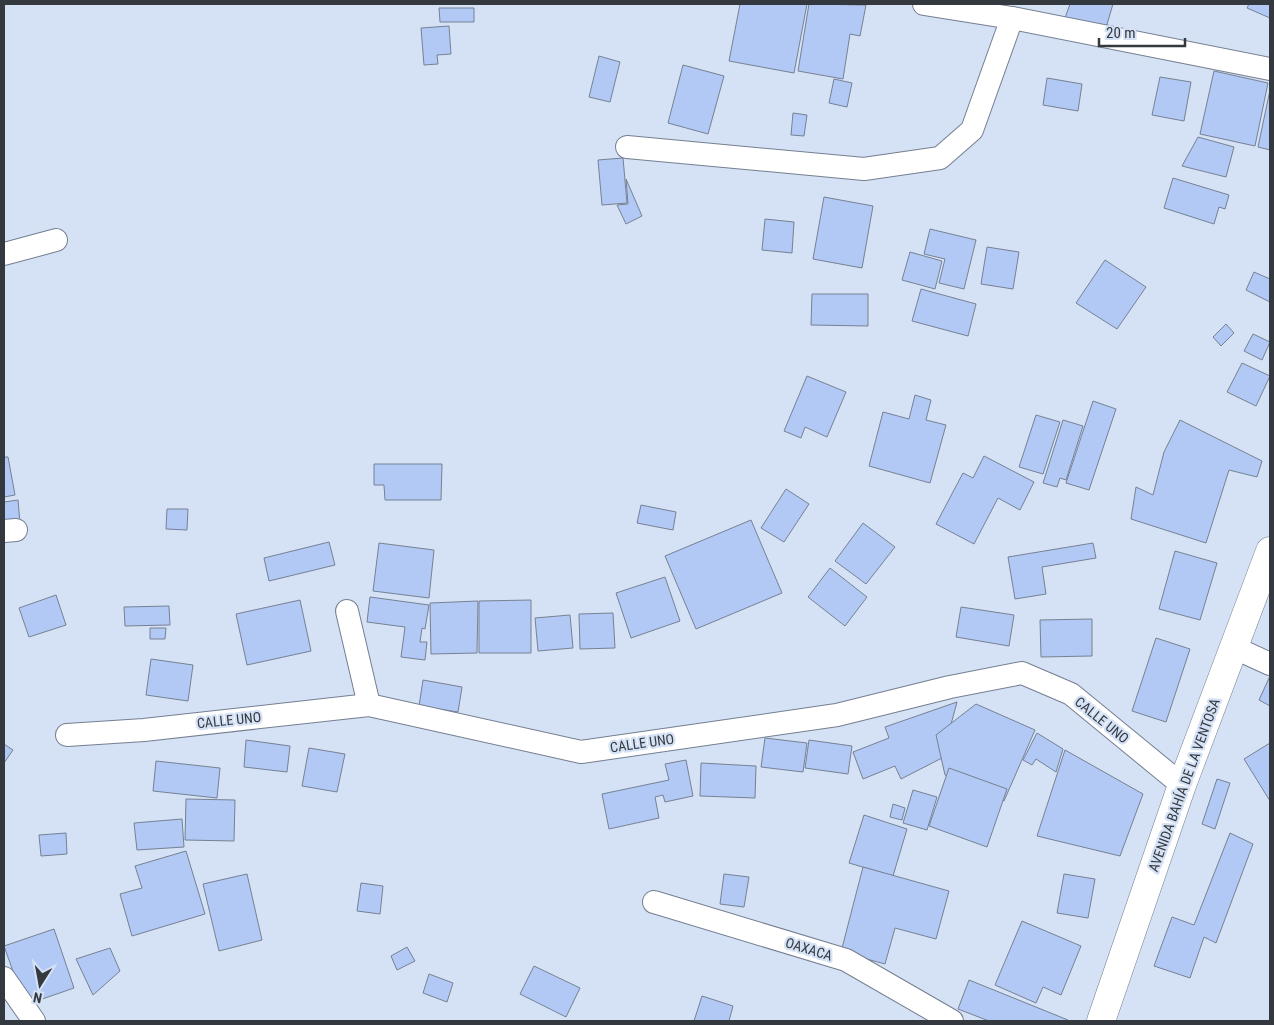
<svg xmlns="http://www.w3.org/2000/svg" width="1274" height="1025" viewBox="0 0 1274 1025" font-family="'Roboto Condensed',sans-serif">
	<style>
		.building { fill: #b1c9f4; stroke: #768193 }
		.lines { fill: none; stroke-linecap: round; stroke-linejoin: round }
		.minor-casing { stroke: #747f91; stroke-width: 24 }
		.secondary-casing { stroke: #747f91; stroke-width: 29 }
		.minor { stroke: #fff; stroke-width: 22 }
		.secondary { stroke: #fff; stroke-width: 28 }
		.labels { text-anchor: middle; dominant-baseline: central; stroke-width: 4.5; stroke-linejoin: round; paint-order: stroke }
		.street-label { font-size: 14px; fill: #343940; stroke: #d5e1f5 }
	</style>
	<rect width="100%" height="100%" fill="#d5e1f5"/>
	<g class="building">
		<path d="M 740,4 L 807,4 L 794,73 L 729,61 Z"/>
		<path d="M 809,4 L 866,5 L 860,36 L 850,34 L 843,79 L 798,71 Z"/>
		<path d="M 1070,4 L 1113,4 L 1105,31 L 1065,18 Z"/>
		<path d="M 1249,4 L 1270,4 L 1270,18 L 1247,8 Z"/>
		<path d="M 439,8 L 474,8 L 474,22 L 440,22 Z"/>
		<path d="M 449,26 L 451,54 L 437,55 L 438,64 L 424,65 L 421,28 Z"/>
		<path d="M 599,56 L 620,62 L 610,102 L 589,97 Z"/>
		<path d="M 683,65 L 724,76 L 708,134 L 668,123 Z"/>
		<path d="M 1214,71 L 1268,83 L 1255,146 L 1200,134 Z"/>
		<path d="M 1160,77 L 1191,82 L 1184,121 L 1152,115 Z"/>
		<path d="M 1047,78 L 1082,84 L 1078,111 L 1043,105 Z"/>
		<path d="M 834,79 L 852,83 L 847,107 L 829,103 Z"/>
		<path d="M 1270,90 L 1270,150 L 1258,147 Z"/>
		<path d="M 793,113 L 807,115 L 804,136 L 791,135 Z"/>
		<path d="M 1198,137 L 1234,147 L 1226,177 L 1182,166 Z"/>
		<path d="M 623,158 L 627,203 L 602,205 L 598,160 Z"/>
		<path d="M 1173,178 L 1229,195 L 1225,209 L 1219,207 L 1214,224 L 1164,208 Z"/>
		<path d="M 626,179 L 642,216 L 626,224 L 617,205 L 628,204 Z"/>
		<path d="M 824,197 L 873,206 L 862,268 L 813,259 Z"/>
		<path d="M 765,219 L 794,222 L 792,253 L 762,250 Z"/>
		<path d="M 930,229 L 976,240 L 964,289 L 939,283 L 945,259 L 924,254 Z"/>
		<path d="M 987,247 L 1019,252 L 1013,289 L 981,284 Z"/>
		<path d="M 910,252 L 942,261 L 935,289 L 902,280 Z"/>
		<path d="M 1105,260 L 1146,287 L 1117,329 L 1076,303 Z"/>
		<path d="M 1254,272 L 1270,279 L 1270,302 L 1246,290 Z"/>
		<path d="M 921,289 L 976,304 L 968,336 L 912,321 Z"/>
		<path d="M 812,294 L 868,294 L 868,326 L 811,325 Z"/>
		<path d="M 1226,324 L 1234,333 L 1221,346 L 1213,337 Z"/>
		<path d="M 1253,334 L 1270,342 L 1262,360 L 1244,351 Z"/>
		<path d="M 1242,363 L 1270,376 L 1256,406 L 1227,392 Z"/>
		<path d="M 807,376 L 846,392 L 827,437 L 805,427 L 801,438 L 784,431 Z"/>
		<path d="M 915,395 L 931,400 L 926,420 L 946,425 L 930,483 L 869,466 L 883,412 L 909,419 Z"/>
		<path d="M 1093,401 L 1116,409 L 1089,490 L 1066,483 Z"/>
		<path d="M 1036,415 L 1060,422 L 1043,474 L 1019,467 Z"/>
		<path d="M 1063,420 L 1083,426 L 1066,480 L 1060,478 L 1057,487 L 1043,483 Z"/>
		<path d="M 1180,420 L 1262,461 L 1257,477 L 1229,470 L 1206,543 L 1131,519 L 1136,487 L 1153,495 L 1164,452 Z"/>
		<path d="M 984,456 L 1034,482 L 1020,510 L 998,498 L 974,544 L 936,524 L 963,473 L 973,478 Z"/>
		<path d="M 4,457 L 8,457 L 15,495 L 4,497 Z"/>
		<path d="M 374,464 L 442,464 L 441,500 L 385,500 L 384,485 L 374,485 Z"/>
		<path d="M 786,489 L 809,504 L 784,542 L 761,528 Z"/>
		<path d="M 18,500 L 20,523 L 4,524 L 4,502 Z"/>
		<path d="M 641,505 L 676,512 L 673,530 L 637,523 Z"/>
		<path d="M 167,509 L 188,509 L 187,530 L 166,529 Z"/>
		<path d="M 751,520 L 782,593 L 696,629 L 665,556 Z"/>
		<path d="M 863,523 L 895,547 L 866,584 L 835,561 Z"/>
		<path d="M 329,542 L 335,565 L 269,581 L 264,558 Z"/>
		<path d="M 379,543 L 434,550 L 429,598 L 373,591 Z"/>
		<path d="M 1093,543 L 1096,558 L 1042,567 L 1046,594 L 1015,599 L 1008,557 Z"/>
		<path d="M 1175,551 L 1217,563 L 1200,620 L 1159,609 Z"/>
		<path d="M 830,568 L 867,597 L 845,626 L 808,597 Z"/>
		<path d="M 665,577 L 680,621 L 631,638 L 616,593 Z"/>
		<path d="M 56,595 L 66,625 L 29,637 L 19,608 Z"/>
		<path d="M 370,597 L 429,605 L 425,629 L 422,628 L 420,642 L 427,642 L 425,660 L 401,657 L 405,627 L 367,622 Z"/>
		<path d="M 300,600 L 311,651 L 247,665 L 236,614 Z"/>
		<path d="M 531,600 L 531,653 L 479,653 L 479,601 Z"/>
		<path d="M 478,601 L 477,653 L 431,654 L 430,603 Z"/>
		<path d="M 169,606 L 170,625 L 125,626 L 124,607 Z"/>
		<path d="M 961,607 L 1014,615 L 1009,646 L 956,637 Z"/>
		<path d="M 613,613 L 615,648 L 580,649 L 579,614 Z"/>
		<path d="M 570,615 L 573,648 L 538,651 L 535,618 Z"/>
		<path d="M 1092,619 L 1092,656 L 1041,657 L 1040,620 Z"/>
		<path d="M 150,628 L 166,628 L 165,639 L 150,639 Z"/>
		<path d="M 1156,638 L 1190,649 L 1166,722 L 1132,711 Z"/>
		<path d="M 151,659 L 193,665 L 188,701 L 146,695 Z"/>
		<path d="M 1270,676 L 1270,706 L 1259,700 Z"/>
		<path d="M 423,680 L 462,687 L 458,712 L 419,706 Z"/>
		<path d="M 957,702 L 942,758 L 901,779 L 895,766 L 863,779 L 853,752 L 889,738 L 885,727 Z"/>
		<path d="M 976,704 L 1035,730 L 1004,801 L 945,775 L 936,735 Z"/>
		<path d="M 1037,733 L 1063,749 L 1056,772 L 1036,759 L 1032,765 L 1023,760 Z"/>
		<path d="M 765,738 L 807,743 L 803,772 L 761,767 Z"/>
		<path d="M 246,740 L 290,746 L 287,772 L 244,767 Z"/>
		<path d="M 809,740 L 852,746 L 848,774 L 805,768 Z"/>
		<path d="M 1270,743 L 1270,801 L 1244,759 Z"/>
		<path d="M 4,744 L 13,750 L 4,763 Z"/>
		<path d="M 309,748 L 345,754 L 337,792 L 302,786 Z"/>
		<path d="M 1065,750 L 1143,794 L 1120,856 L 1037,836 Z"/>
		<path d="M 686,760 L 693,796 L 665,802 L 663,795 L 655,797 L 659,818 L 609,829 L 602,794 L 669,780 L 665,764 Z"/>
		<path d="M 156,761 L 220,768 L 217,798 L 153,791 Z"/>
		<path d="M 701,763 L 756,766 L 755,798 L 700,796 Z"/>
		<path d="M 949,768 L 1007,789 L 987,847 L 929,826 Z"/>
		<path d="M 1217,779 L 1230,783 L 1215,829 L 1202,824 Z"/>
		<path d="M 913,790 L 937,797 L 927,830 L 903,823 Z"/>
		<path d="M 186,799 L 235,800 L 234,841 L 185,840 Z"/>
		<path d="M 893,804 L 905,808 L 902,820 L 890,817 Z"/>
		<path d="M 864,815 L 907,829 L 893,876 L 849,863 Z"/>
		<path d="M 182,819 L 184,847 L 137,850 L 134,823 Z"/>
		<path d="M 66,833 L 67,854 L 41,856 L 39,835 Z"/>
		<path d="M 1230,833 L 1253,844 L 1216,943 L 1204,937 L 1190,978 L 1154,966 L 1172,917 L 1194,925 Z"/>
		<path d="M 186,851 L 205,914 L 132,936 L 120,894 L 142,888 L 135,866 Z"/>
		<path d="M 863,867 L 949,891 L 936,939 L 895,928 L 885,964 L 841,952 Z"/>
		<path d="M 247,874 L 262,940 L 219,951 L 203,884 Z"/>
		<path d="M 724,874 L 749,877 L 744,907 L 720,904 Z"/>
		<path d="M 1064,874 L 1095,879 L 1088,918 L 1057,913 Z"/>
		<path d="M 361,883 L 383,886 L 380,914 L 357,911 Z"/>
		<path d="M 1022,921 L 1081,946 L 1061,995 L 1043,987 L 1036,1003 L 995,985 Z"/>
		<path d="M 54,929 L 74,988 L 25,1005 L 4,946 Z"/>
		<path d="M 407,947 L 415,961 L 397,970 L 391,956 Z"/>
		<path d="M 110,948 L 120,971 L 93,995 L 76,959 Z"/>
		<path d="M 534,966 L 580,988 L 566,1017 L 520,994 Z"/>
		<path d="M 429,974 L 453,983 L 447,1002 L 423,993 Z"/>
		<path d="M 969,980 L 1068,1020 L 1067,1021 L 989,1021 L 958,1009 Z"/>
		<path d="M 702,996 L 733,1006 L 729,1021 L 694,1021 Z"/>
	</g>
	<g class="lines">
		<g class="minor-casing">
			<g id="minor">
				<path d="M 924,4 L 1012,18 L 1270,69"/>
				<path d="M 627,147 L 864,169 L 940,158 L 972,130 L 1012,18"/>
				<path d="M 4,254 L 56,240"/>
				<path d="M 4,531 L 16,530"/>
				<path d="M 347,611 L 369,705"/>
				<path d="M 1235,648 L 1270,664"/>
				<path d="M 67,735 L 144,730 L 369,705 L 581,752 L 837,715 L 950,687 L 1022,673 L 1071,694 L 1182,785"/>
				<path d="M 654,902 L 846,960 L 952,1021"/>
				<path d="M 4,978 L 34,1021"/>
			</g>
		</g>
		<g class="secondary-casing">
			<path id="secondary" d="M 1101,1021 L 1182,785 L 1270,551"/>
		</g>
		<use href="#minor" class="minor"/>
		<use href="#secondary" class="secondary"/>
	</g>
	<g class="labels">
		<g class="street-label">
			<text transform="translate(229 720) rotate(-6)">CALLE UNO</text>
			<text transform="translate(1102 720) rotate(39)">CALLE UNO</text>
			<text transform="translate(642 743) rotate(-8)">CALLE UNO</text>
			<text transform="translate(1184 785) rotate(-70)">AVENIDA BAHÍA DE LA VENTOSA</text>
			<text transform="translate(809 949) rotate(17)">OAXACA</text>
		</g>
	</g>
	<rect width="1274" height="1025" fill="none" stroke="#343940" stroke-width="10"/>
	<g transform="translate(40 985) rotate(191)" stroke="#d5e1f5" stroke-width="4" paint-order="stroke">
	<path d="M0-4L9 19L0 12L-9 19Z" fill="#343940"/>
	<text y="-8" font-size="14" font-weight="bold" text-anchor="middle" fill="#343940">N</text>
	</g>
	<path d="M1099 38v8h86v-8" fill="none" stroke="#343940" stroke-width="2.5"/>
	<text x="1106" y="38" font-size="15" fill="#343940" stroke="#d5e1f5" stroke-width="4" paint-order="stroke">20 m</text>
</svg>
